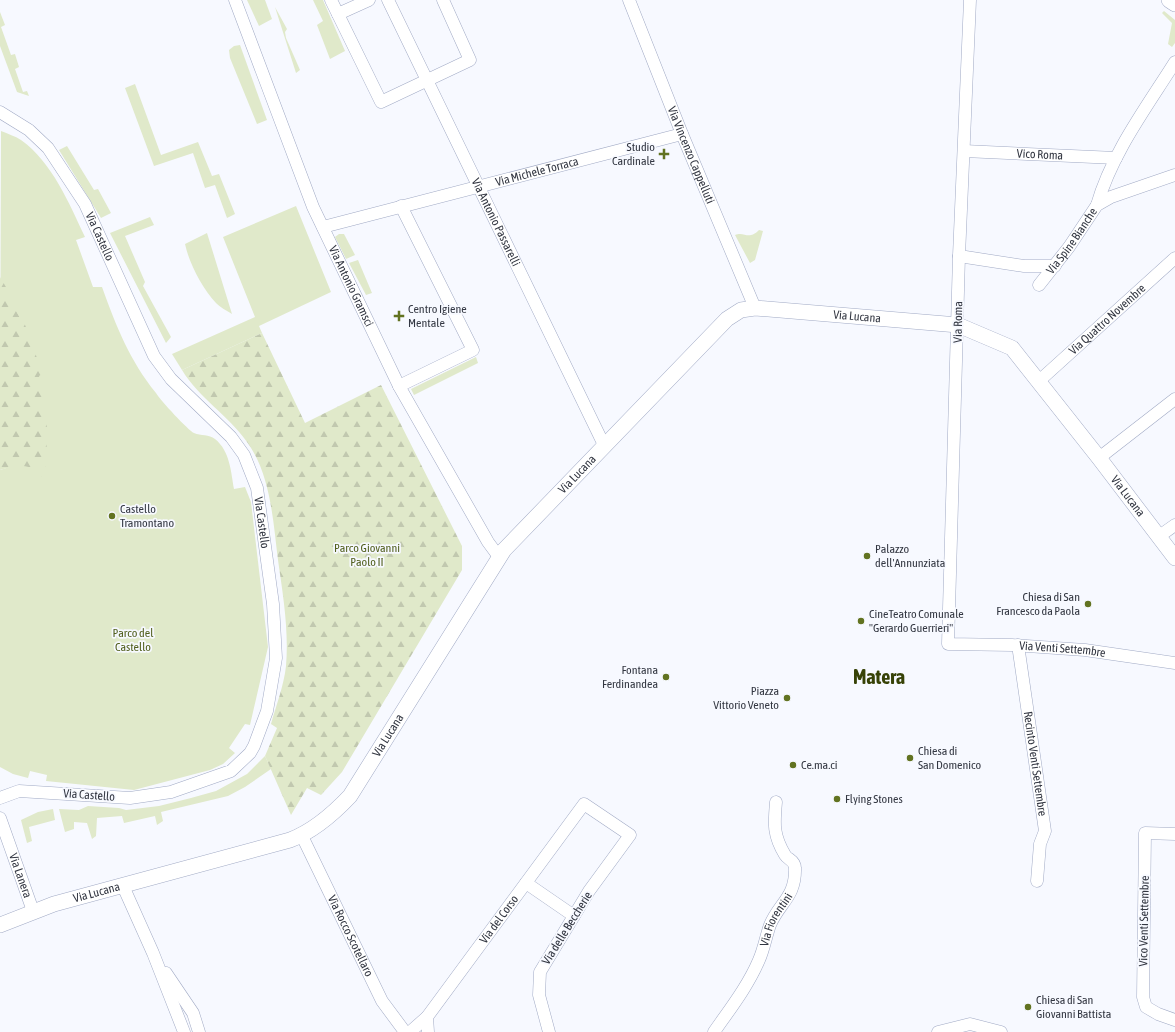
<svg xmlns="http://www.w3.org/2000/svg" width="1175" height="1032" viewBox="0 0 1175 1032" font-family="'Asap Condensed',sans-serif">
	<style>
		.green { fill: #e0e9ca }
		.forest { fill: url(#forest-firs) }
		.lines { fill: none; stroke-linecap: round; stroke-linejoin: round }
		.minor-casing { stroke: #a1aac5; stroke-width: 13 }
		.tertiary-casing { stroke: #a1aac5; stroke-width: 16 }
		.minor { stroke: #fff; stroke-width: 12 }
		.tertiary { stroke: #fff; stroke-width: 15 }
		.poi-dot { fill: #627321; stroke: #f7f9ff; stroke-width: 1.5 }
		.labels { text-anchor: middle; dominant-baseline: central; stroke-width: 3.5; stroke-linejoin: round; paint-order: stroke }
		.poi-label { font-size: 12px; fill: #333742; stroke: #f7f9ff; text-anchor: start }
		.street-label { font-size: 12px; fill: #333742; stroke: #f7f9ff }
		.park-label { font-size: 12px; fill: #515f1d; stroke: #f7f9ff }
		.town-label { font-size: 20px; font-weight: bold; fill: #374207; stroke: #f7f9ff }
	</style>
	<defs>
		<pattern id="forest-firs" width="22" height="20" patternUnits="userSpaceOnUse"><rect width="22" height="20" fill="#e0e9ca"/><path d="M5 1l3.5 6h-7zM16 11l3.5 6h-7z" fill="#c1c8af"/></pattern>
	</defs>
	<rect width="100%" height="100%" fill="#f7f9ff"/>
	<g class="green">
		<path d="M 247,0 L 265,0 L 272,19 L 259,26 Z"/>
		<path d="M 313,0 L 323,0 L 345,51 L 330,59 L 317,25 L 323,21 Z"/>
		<path d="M 275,7 L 287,29 L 285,32 L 286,38 L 300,70 L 296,73 Z"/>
		<path d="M 1164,11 L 1175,20 L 1175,43 L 1172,47 L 1168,44 L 1172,23 L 1162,13 Z"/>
		<path d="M 0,12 L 5,25 L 1,27 L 11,55 L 15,54 L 19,67 L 15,69 L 23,92 L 27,91 L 29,96 L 17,92 L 0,46 Z"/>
		<path d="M 240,45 L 267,120 L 257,124 L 230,58 L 229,50 L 234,46 Z"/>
		<path d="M 135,84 L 161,155 L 198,142 L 212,176 L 219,174 L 235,214 L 227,218 L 215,185 L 205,188 L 193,153 L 154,166 L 125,88 Z"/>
		<path d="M 1,131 C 8,134 15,136 21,140 C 52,162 69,203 85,237 L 76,240 L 93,287 L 102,287 C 116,326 130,361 156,393 C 161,401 188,430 194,433 C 201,436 209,434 215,439 C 230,451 231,472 234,489 L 245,487 L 251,502 L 268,647 L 250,725 L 245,724 L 229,748 L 235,753 L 223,764 L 210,770 L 134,790 L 46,781 L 47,775 L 30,771 L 28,778 L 13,774 L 0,767 L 0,470 L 19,464 L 0,430 Z"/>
		<path d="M 67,146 L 94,190 L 98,189 L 111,213 L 101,218 L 59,150 Z"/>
		<path d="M 296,206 L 331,292 L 259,326 L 262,333 L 182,370 L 172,354 L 255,317 L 223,237 Z"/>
		<path d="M 150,217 L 154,225 L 125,236 L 145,282 L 143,286 L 171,337 L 166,343 L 110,233 Z"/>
		<path d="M 759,230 L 763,231 L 755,260 L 750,263 L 735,235 C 745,231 748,241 759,230 Z"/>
		<path d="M 207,233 L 232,314 C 227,311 220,307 216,303 C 202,288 189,263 185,244 Z"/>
		<path d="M 339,234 L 344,234 L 355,255 L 346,259 L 335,237 Z"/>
		<path d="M 358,260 L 372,293 L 366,295 L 349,263 Z"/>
		<path d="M 476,357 L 478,363 L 414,395 L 411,389 Z"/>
		<path d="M 265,756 L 271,769 L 245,787 L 228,796 L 161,812 L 163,821 L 157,825 L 155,816 L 124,823 L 122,816 L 97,818 L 96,836 L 92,839 L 87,823 L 74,822 L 74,829 L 65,832 L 59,809 L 79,810 L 88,806 L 119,808 L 126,810 L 159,806 L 191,798 L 216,791 L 247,774 Z"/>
		<path d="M 53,809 L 55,820 L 29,827 L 32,841 L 27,843 L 21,820 L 38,812 Z"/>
	</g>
	<g class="forest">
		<path d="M 0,277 L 19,309 L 16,311 L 20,318 L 22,317 L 32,343 L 30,344 L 32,352 L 35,352 L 42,374 L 39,376 L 41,383 L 43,383 L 46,405 L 42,406 L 44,414 L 46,414 L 47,430 L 44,431 L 45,439 L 47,439 L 44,496 L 41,471 C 23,464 19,465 0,470 Z"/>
		<path d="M 262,333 L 305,423 L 381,385 L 462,546 L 462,570 L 342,772 L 321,795 L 307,788 L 291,815 L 265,756 L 277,728 L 271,724 C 276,706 284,685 286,666 C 289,630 283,595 278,560 C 273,521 271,475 247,442 C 228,415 199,398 182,370 Z"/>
	</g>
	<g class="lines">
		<g class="minor-casing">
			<g id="minor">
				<path id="s1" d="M 235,0 L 313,207 L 399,386 L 488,542 L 499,557"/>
				<path d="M 331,0 L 381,102 L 470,60 L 443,0"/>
				<path id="s2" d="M 388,0 L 604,445"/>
				<path id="s3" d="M 629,0 L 682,134 L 755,308"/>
				<path id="s4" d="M 970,0 L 959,256 L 948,644 L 1012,645 L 1085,650 L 1175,663"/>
				<path d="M 338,14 L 369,0"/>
				<path id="s5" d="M 0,112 L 29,130 L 48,148 L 85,204 L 154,356 L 171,379 L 231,437 L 244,455 L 257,488 L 273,604 L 276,658 L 267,711 L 254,746 L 250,753 L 231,771 L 171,792 L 130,798 L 19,791 L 0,798"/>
				<path id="s6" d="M 964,151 L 1116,158"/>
				<path d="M 1097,205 C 1112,153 1146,108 1175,62"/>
				<path id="s7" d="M 323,227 L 682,134"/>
				<path d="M 959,256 L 1024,266 L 1055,266"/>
				<path id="s8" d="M 1039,285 L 1069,247 L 1097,205 L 1111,197 L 1175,175"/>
				<path id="s9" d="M 1039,381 L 1175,258"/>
				<path d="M 399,386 L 473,350 L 401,206"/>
				<path d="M 1099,458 L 1175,399"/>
				<path d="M 1158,537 L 1175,525"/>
				<path id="s10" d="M 1018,645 L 1045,831 L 1040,844 L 1037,881"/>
				<path id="s11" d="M 0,818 L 33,911"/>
				<path d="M 1175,834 L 1145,833 L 1143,997 L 1146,1007 L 1158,1014 L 1175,1020"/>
				<path id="s12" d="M 302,836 L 382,1001 L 405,1032"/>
				<path d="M 526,883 L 574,916"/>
				<path d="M 123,886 L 153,953 L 184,1032"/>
				<path d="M 166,973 L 193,1013 L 199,1032"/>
				<path d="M 427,1017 L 428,1032"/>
				<path id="s13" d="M 410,1032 L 427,1017 L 584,804 L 630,835 L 589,891 L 540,972 L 539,995 L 549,1032"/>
				<path id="s14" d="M 714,1032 C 730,1009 748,986 759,960 C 764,949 766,936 770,925 C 779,903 796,897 795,868 C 795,860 788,860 785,855 C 773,835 774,824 776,802"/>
				<path d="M 938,1032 L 970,1024 L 1001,1032"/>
			</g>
		</g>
		<g class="tertiary-casing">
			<g id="tertiary">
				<path d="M 1169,0 L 1175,4"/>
				<path id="s15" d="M 0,925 L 54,904 L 290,840 C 314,831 333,814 350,796 L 504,550 L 727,319 L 741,310 L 755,308 L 958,325 L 1012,348 L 1099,458 L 1175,558"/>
			</g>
		</g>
		<use href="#minor" class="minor"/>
		<use href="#tertiary" class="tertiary"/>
	</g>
	<g class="poi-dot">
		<path d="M662 148h4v4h4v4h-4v4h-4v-4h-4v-4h4z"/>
		<path d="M397 310h4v4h4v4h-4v4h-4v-4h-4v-4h4z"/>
		<circle cx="112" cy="516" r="4"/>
		<circle cx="867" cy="556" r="4"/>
		<circle cx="1088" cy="604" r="4"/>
		<circle cx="861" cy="621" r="4"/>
		<circle cx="666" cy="677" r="4"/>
		<circle cx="787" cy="698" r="4"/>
		<circle cx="910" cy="758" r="4"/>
		<circle cx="793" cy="765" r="4"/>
		<circle cx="837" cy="799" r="4"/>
		<circle cx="1028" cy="1007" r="4"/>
	</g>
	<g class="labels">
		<g class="poi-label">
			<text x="655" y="147" text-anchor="end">Studio<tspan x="655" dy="14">Cardinale</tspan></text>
			<text x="408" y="309">Centro Igiene<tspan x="408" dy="14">Mentale</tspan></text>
			<text x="120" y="509">Castello<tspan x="120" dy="14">Tramontano</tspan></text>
			<text x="875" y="549">Palazzo<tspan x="875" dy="14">dell'Annunziata</tspan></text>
			<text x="1080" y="597" text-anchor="end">Chiesa di San<tspan x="1080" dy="14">Francesco da Paola</tspan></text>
			<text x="869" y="614">CineTeatro Comunale<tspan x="869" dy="14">"Gerardo Guerrieri"</tspan></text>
			<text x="658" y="670" text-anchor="end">Fontana<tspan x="658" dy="14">Ferdinandea</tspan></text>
			<text x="779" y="691" text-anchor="end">Piazza<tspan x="779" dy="14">Vittorio Veneto</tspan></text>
			<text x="918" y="751">Chiesa di<tspan x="918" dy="14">San Domenico</tspan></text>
			<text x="801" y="765">Ce.ma.ci</text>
			<text x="845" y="799">Flying Stones</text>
			<text x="1036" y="1000">Chiesa di San<tspan x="1036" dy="14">Giovanni Battista</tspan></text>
		</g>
		<g class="street-label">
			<text stroke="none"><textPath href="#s3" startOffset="167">Via Vincenzo Cappelluti</textPath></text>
			<text stroke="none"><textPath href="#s6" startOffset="76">Vico Roma</textPath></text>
			<text stroke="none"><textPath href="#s7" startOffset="221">Via Michele Torraca</textPath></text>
			<text stroke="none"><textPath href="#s2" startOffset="247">Via Antonio Passarelli</textPath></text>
			<text stroke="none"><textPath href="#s5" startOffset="163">Via Castello</textPath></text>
			<text stroke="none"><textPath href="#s8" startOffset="55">Via Spine Bianche</textPath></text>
			<text stroke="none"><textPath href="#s1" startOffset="309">Via Antonio Gramsci</textPath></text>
			<text stroke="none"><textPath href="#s15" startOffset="1122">Via Lucana</textPath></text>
			<text stroke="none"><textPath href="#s9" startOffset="92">Via Quattro Novembre</textPath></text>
			<text transform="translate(958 322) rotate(-89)">Via Roma</text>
			<text stroke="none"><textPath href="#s15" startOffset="773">Via Lucana</textPath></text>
			<text stroke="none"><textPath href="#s15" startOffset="1470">Via Lucana</textPath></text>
			<text stroke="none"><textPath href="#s5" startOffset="499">Via Castello</textPath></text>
			<text stroke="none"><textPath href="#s4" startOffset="759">Via Venti Settembre</textPath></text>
			<text stroke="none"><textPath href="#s15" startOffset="449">Via Lucana</textPath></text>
			<text stroke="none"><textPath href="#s10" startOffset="120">Recinto Venti Settembre</textPath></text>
			<text transform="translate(89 795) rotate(4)">Via Castello</text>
			<text stroke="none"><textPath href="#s11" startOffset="61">Via Lanera</textPath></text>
			<text stroke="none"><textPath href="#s15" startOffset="102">Via Lucana</textPath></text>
			<text stroke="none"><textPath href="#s13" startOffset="144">Via del Corso</textPath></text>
			<text stroke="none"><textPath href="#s14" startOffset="129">Via Fiorentini</textPath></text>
			<text transform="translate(1144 921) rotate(-89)">Vico Venti Settembre</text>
			<text transform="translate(567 928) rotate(-58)">Via delle Beccherie</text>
			<text stroke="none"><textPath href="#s12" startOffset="111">Via Rocco Scotellaro</textPath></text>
		</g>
		<g class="park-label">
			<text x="367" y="548">Parco Giovanni<tspan x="367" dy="14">Paolo II</tspan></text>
			<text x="133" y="633">Parco del<tspan x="133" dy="14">Castello</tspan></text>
		</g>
		<g class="town-label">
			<text x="879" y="676">Matera</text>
		</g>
	</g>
</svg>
